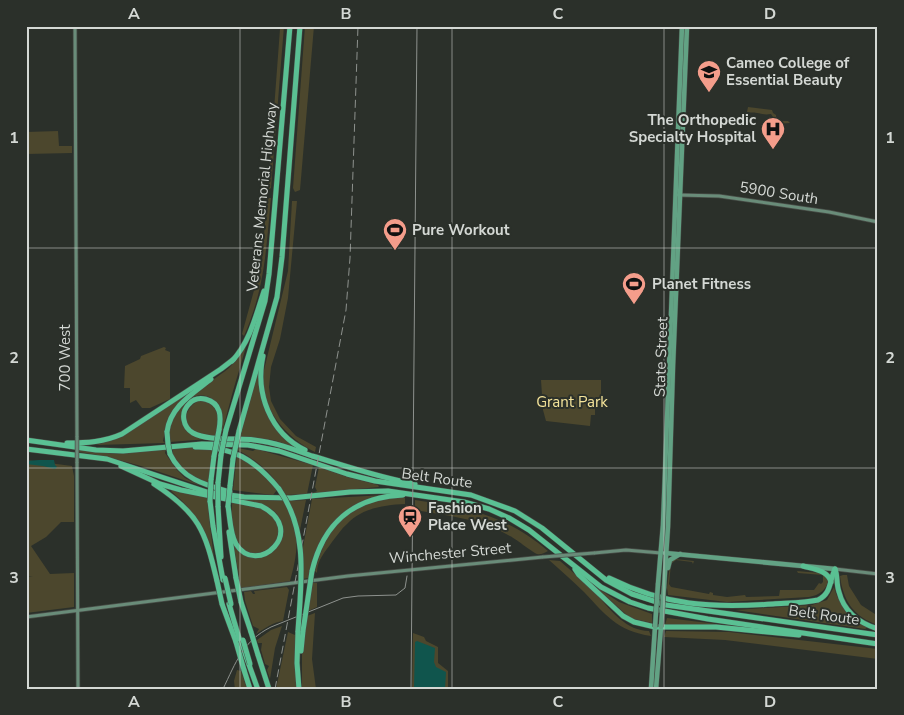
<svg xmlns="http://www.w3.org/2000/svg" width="904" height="715" viewBox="0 0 904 715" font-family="'Nunito Sans',sans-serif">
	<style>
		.green { fill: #4c472d }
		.water { fill: #10554d }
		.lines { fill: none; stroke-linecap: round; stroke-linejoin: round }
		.secondary-casing { stroke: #494e48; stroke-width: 4.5 }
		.primary-casing { stroke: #494e48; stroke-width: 5.5 }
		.highway-casing { stroke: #494e48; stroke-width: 6 }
		.secondary { stroke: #698c79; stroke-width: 3 }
		.primary { stroke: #62a284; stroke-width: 4.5 }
		.highway { stroke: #5ac093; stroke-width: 5 }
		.tram { stroke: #8e928e; stroke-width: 1 }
		.rail { stroke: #8e928e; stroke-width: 1; stroke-dasharray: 8 4; stroke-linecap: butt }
		.secondary-bridge-casing { stroke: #494e48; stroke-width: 4.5; stroke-linecap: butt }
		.primary-bridge-casing { stroke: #494e48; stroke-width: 5.5; stroke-linecap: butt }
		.highway-bridge-casing { stroke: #494e48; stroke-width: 6; stroke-linecap: butt }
		.secondary-bridge { stroke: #698c79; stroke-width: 3 }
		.primary-bridge { stroke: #62a284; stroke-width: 4.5 }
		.highway-bridge { stroke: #5ac093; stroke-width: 5 }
		.grid { fill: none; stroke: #d4d8d4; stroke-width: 1; stroke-opacity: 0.55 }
		.labels { text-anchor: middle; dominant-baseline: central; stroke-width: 4; stroke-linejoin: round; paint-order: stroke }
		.poi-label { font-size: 15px; font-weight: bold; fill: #d4d8d4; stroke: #2b302a; text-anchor: start }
		.street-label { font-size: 15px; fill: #d4d8d4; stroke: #2b302a }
		.park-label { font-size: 15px; fill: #f5e49a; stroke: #2b302a }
		.neatline { fill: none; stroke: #d4d8d4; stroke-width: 2 }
		.grid-label { font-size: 16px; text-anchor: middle; font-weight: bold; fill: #d4d8d4 }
	</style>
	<rect width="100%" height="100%" fill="#2b302a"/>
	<g class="green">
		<path d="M 277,26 L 284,26 L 271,188 L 268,190 L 280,29 L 277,28 Z"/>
		<path d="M 305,26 L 314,26 L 300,190 L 295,192 L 293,188 Z"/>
		<path d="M 748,107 L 772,110 L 773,113 L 776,115 L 776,121 L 788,121 L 790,123 L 775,124 L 773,123 L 773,117 L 771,114 C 765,115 763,114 757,113 C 753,112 751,113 747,112 Z"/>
		<path d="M 58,131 L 59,146 L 72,146 L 72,153 L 26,154 L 26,132 Z"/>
		<path d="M 267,198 L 271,198 C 266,250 265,288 244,336 L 242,334 L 262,261 Z"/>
		<path d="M 292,201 L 297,201 L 288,298 L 280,339 L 271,367 L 269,387 L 271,401 L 280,419 L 296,436 L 316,447 L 315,452 C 284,436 259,407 264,370 L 288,271 Z"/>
		<path d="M 248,340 L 233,391 L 221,436 C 220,429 225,419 221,410 C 220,405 216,401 211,398 C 183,383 163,435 209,439 L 170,442 L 171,440 C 158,414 213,381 229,368 L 236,360 Z"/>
		<path d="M 164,347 L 166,348 L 165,350 L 170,352 L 170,399 L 150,408 L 142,408 L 136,400 L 130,403 L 130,388 L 124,388 L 125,366 L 140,359 L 141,356 Z"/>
		<path d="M 259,369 L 264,405 L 295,447 L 273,440 L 240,437 Z"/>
		<path d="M 541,380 L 601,380 L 601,403 L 595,403 L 595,415 L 591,415 L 590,426 L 546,421 L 543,410 Z"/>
		<path d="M 183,396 L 184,397 L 175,407 L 168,418 L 163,441 L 165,443 L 96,445 L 113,440 Z"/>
		<path d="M 201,400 C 220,403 219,420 216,435 C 209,435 201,435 195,431 C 180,423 186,405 201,400 Z"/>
		<path d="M 190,447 L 213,448 L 209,485 L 182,469 L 172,454 L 173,450 L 171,449 Z"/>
		<path d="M 238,448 L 253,451 L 256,449 L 313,465 L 307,494 L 286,495 C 274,476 258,460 237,450 Z"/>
		<path d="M 166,449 L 165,453 L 177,470 L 185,478 L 201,486 C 160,472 122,458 79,452 L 79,450 L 117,454 Z"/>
		<path d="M 237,454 L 252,463 L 277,490 L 273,495 L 233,490 Z"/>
		<path d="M 26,460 L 72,466 L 74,476 L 74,522 L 61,522 L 46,537 L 31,546 L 50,574 L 74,573 L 74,607 L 26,613 L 26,577 L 33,576 L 26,576 Z"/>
		<path d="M 319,467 L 347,477 L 378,485 L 379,487 L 313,493 L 317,491 L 315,487 Z"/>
		<path d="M 172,490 L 208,497 L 209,518 L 214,558 C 206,530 194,510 171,491 Z"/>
		<path d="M 385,495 C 338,505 317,533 309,578 L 303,579 L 303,547 L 312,499 Z"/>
		<path d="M 232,498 L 284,501 C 300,532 299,549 290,581 L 241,588 L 233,541 L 243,553 L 269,554 C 277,548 278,542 280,533 C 286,503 252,503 232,498 Z"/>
		<path d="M 391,498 L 405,498 L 405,504 C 384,505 362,508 347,524 C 341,529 337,536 332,542 C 325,552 317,560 317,573 L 315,571 C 323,542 335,517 365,505 C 373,501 382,500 391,498 Z"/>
		<path d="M 306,500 L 300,530 L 289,501 Z"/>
		<path d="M 415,500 C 468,508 506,515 548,551 C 544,553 541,555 537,554 C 532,552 515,538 508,535 C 479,518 447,516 415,510 Z"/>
		<path d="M 232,501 C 244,504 259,505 269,513 C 298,536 253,573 236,540 C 231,529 232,513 232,501 Z"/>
		<path d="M 675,559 L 694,561 L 693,564 L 692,562 L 676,560 L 671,564 L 669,584 L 671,587 L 709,594 L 710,592 L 713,593 L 713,595 L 727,597 L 745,595 L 746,597 L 779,596 L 780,590 L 814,590 L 819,583 L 821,584 L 823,582 L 823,575 L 798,573 L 797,571 L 820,573 L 829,579 C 826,590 820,595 809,597 L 727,602 L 668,595 L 667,588 L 670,564 Z"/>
		<path d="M 549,560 L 560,561 C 573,572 586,584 598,596 C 611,611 627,631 649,631 L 651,636 C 617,631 606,615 584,592 C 573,581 561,571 549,560 Z"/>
		<path d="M 843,575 L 847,575 L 849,586 L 861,605 L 878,616 L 878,625 C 854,617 843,601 840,576 Z"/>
		<path d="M 313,583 L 317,583 L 317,607 L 308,611 Z"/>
		<path d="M 287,587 L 289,590 L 283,621 C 273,622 264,629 256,634 L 259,629 L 253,626 L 245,601 L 244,592 L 251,591 L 253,594 L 255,594 L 254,591 Z"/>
		<path d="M 596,587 L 619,602 L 652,614 L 652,623 L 630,618 Z"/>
		<path d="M 834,587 C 839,607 850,618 868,627 L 865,629 L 735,610 L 812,605 L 827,600 Z"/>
		<path d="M 315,613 L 312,659 L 316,689 L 302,689 L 302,653 L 307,616 Z"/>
		<path d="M 667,618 L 717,624 L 665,625 Z"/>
		<path d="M 282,626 L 275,648 L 270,679 L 267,670 L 269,666 L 265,664 L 261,650 L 262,643 L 258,643 L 257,640 L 271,630 Z"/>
		<path d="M 666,631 L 729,632 L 869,648 L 878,649 L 878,659 L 725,640 L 664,637 Z"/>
		<path d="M 288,632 L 295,635 L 296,689 L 276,689 Z"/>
		<path d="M 413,633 L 424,637 L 426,641 L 438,647 L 438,663 L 448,671 L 448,689 L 412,689 Z"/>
		<path d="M 237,670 L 241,671 L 247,689 L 235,689 L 234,681 Z"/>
	</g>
	<g class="water">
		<path d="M 39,460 L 54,460 L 55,465 L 57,467 L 55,469 L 43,466 L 26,464 L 26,461 Z"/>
		<path d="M 417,641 L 435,648 L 434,662 L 436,667 L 446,672 L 445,689 L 414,689 L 415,642 Z"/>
	</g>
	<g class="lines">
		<g class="secondary-casing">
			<g id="secondary">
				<path d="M 75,26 L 77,437"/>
				<path d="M 678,195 L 719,196 L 829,212 L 878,222"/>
				<path d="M 77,462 L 78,689"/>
				<path d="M 594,553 L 626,550 L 661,553"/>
				<path d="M 835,569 L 878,574"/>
				<path d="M 26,617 L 348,576 L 543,557"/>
			</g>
		</g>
		<g class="primary-casing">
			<g id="primary">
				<path d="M 665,553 L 835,569"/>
				<path d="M 668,568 L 670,560 L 680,554"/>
				<path d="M 658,584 L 663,525 L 682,26"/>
				<path d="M 664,587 L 668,526 L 673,366 L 687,26"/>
				<path d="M 651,689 L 655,627"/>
				<path d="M 656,689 L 661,627"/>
			</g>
		</g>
		<g class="highway-casing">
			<g id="highway">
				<path d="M 263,356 C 255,393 270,433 305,450"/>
				<path d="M 232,361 C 250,342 256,315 264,291"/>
				<path d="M 219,430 C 220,424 221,417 219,411 C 215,399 198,394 189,404 C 180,413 183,427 193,433 C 207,441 237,438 254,440 C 274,442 293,449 312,456 C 346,466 380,478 415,484"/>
				<path d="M 226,430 L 265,301 L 269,274 L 290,26"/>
				<path d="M 239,431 L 277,297 L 282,257 L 300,26"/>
				<path d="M 167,432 C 170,407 192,394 211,379"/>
				<path d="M 26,440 L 96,450 L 123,451 L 202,444 L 248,445 L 279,451 L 347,474 L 375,481 L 471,495 L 515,511 L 542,528 L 606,580 L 632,594 L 666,605 L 878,635"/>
				<path d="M 67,443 C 87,443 104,442 122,434 L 221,369 L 234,359"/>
				<path d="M 195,447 C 233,446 255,460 279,489"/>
				<path d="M 26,449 L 107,459 L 207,492 L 244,497 L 291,498 L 350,492 L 388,491 L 464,502 L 489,509 L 509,518 L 529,530 L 601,587 L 630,602 L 648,608 L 708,619 L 878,644"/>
				<path d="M 170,454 C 182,479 205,485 230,492"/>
				<path d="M 121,466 L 160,484 L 181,490 L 261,506 C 309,530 257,578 236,544 C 230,534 230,518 228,506"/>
				<path d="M 211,480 L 214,456"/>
				<path d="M 218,483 L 221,455"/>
				<path d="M 154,484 C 199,513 205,530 217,581"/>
				<path d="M 230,486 L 233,459"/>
				<path d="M 210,501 L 213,526 L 223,580"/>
				<path d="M 218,506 L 221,557"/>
				<path d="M 229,532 L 236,578"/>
				<path d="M 803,566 C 813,569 828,570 831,582"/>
				<path d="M 575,569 L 579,575 L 623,616 L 634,622 L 655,627 L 716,627 L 799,635"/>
				<path d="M 835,569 C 838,576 836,584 839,592 C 844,612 859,623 878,629"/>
				<path d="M 312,571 C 323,524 353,497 403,495"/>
				<path d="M 609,578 C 666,606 711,608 773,604 C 787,603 804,603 818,600 C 832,593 829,581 835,569"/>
				<path d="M 241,602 L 251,632"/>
				<path d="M 222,604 L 236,642"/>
				<path d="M 229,604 L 242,648"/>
				<path d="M 298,631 L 297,663 L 299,689"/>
				<path d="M 244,651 L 257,687"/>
				<path d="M 301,651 L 303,631"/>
				<path d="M 258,655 L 269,689"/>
				<path d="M 244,670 L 250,689"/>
			</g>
		</g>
		<use href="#secondary" class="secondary"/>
		<use href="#primary" class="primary"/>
		<use href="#highway" class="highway"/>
		<g class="tram">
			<path d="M 223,689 C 236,662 243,641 271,627 L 343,598 L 358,596 L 396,595 L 405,588 L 407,576"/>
			<path d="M 411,689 L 417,26"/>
		</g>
		<path class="rail" d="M 275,689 L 346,310 L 350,258 L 358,26"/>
		<g class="secondary-bridge-casing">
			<g id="secondary-bridge">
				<path d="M 77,437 L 77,462"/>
				<path d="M 543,557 L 594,553"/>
			</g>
		</g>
		<g class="primary-bridge-casing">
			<g id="primary-bridge">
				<path d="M 655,627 L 658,584"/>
				<path d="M 661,627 L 664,587"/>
			</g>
		</g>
		<g class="highway-bridge-casing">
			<g id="highway-bridge">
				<path d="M 167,432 L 168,444 L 170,454"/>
				<path d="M 221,455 L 226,430"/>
				<path d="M 214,456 L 219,430"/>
				<path d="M 233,459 L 239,431"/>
				<path d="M 279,489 C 309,532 301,582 298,631"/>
				<path d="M 210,501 L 211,480"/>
				<path d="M 218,506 L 218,483"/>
				<path d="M 228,506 L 230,486"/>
				<path d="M 225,578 L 231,604"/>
				<path d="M 236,578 L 241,602"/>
				<path d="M 217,581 L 222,604"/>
				<path d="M 303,631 L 312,571"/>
				<path d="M 251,632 L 258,655"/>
				<path d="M 243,640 L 250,664"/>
				<path d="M 236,642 L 244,670"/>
			</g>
		</g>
		<use href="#secondary-bridge" class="secondary-bridge"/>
		<use href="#primary-bridge" class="primary-bridge"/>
		<use href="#highway-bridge" class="highway-bridge"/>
	</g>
	<path class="grid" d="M 240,26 L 240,689M 452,26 L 452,689M 664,26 L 664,689M 26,248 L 878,248M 26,468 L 878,468"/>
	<defs>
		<g id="university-pin" transform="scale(1.25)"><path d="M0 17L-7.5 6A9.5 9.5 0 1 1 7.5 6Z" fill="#f49d8b" stroke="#2b302a"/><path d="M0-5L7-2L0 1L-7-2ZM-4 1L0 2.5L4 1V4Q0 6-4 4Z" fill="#111"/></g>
		<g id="hospital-pin" transform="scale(1.25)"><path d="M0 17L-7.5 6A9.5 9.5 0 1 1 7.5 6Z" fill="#f49d8b" stroke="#2b302a"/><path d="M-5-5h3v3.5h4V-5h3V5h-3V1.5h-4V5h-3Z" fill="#111"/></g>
		<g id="stadium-pin" transform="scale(1.25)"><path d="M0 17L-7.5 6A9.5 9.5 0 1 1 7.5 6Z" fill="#f49d8b" stroke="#2b302a"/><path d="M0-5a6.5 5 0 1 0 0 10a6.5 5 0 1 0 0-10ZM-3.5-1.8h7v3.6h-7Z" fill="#111"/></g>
		<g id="station-pin" transform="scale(1.25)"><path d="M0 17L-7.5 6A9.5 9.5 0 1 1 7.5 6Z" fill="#f49d8b" stroke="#2b302a"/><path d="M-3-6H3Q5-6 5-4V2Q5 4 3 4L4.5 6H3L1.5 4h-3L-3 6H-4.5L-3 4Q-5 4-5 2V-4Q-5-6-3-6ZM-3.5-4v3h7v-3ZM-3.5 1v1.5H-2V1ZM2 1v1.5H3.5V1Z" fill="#111"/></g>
	</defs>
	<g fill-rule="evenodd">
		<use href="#university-pin" x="709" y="72"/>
		<use href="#hospital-pin" x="773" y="129"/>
		<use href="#stadium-pin" x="395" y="230"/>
		<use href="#stadium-pin" x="634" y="284"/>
		<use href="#station-pin" x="410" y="517"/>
	</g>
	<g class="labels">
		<g class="poi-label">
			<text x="726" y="63">Cameo College of<tspan x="726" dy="17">Essential Beauty</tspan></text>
			<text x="756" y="120" text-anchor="end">The Orthopedic<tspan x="756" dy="17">Specialty Hospital</tspan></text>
			<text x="412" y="230">Pure Workout</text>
			<text x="652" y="284">Planet Fitness</text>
			<text x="428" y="508">Fashion<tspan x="428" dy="17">Place West</tspan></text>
		</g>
		<g class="street-label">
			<text transform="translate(779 193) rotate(9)">5900 South</text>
			<text transform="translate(262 197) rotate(-84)">Veterans Memorial Highway</text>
			<text transform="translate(661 357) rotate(-88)">State Street</text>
			<text transform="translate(65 358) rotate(-90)">700 West</text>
			<text transform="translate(437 478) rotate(8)">Belt Route</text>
			<text transform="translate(450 553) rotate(-5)">Winchester Street</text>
			<text transform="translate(824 615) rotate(8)">Belt Route</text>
		</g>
		<g class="park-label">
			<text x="572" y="402">Grant Park</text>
		</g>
	</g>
	<rect width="904" height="715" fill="none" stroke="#2b302a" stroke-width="55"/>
	<rect x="28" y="28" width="848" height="660" class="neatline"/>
	<g class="grid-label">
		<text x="134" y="19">A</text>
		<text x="346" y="19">B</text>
		<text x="558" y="19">C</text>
		<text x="770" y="19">D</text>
		<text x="14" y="143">1</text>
		<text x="890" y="143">1</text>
		<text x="14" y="363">2</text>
		<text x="890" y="363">2</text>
		<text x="14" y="583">3</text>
		<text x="890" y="583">3</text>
		<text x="134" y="707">A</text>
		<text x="346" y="707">B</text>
		<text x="558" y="707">C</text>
		<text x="770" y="707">D</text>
	</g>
</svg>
